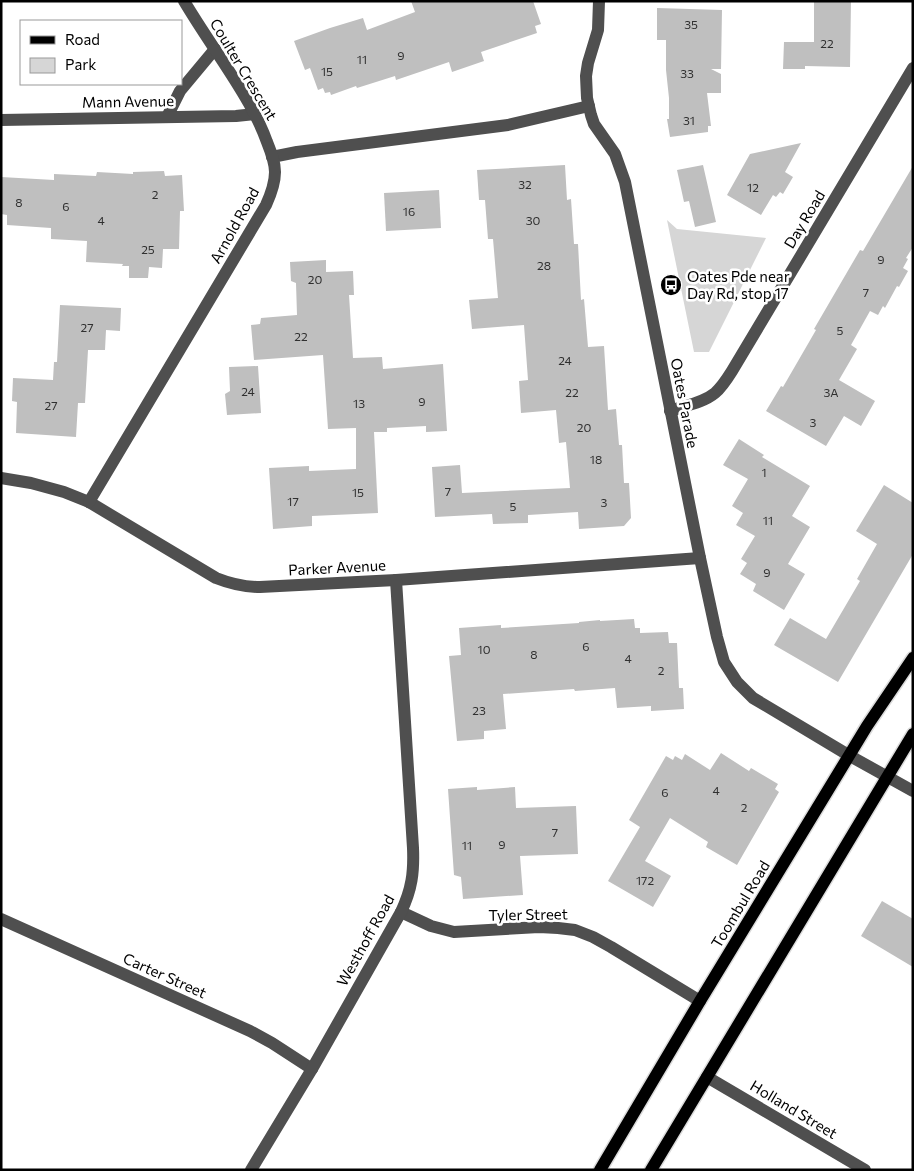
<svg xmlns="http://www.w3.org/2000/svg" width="914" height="1171" viewBox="0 0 914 1171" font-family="Commissioner,sans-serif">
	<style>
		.green { fill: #d6d6d6 }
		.building { fill: #bfbfbf }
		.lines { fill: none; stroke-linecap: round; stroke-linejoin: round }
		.major-casing { stroke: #dbdbdb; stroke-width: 15 }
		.minor { stroke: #4f4f4f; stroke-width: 12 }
		.major { stroke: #000; stroke-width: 12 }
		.labels { text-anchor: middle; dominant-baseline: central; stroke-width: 5; stroke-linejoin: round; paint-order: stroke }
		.number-label { font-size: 12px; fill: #303030 }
		.street-label { font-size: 15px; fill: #000; stroke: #fff }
		.poi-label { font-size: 15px; fill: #000; stroke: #fff; text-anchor: start }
	</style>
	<rect width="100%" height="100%" fill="#fff"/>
	<path class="green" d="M 667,220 L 677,229 L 766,238 L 709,352 L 694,352 Z"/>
	<g class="building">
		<path d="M 411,1 L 533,1 L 541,24 L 535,26 L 537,33 L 481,52 L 484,61 L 452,72 L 449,62 L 396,80 L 395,76 L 357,88 L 356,86 L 331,95 L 330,92 L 325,93 L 323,88 L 318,90 L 310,68 L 305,70 L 294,41 L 330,28 L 363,18 L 367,30 L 415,12 Z"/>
		<path d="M 814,1 L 851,1 L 850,67 L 805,66 L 805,69 L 783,69 L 784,42 L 814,42 Z"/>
		<path d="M 657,8 L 722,10 L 721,69 L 711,69 L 721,74 L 721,93 L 707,93 L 711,126 L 708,126 L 708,132 L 670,137 L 667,119 L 669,119 L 669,98 L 666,70 L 666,40 L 657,40 Z"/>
		<path d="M 801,143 L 785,172 L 793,177 L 783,194 L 780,192 L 776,197 L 773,195 L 761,215 L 727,195 L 750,154 Z"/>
		<path d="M 565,165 L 567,200 L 571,199 L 574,244 L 578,244 L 581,300 L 584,299 L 588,347 L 604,346 L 608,410 L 616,409 L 619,445 L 622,445 L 624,483 L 629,483 L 631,518 L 624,526 L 579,529 L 578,512 L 528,515 L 528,523 L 493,524 L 492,514 L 435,517 L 432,467 L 460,465 L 462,493 L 570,488 L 566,442 L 559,443 L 556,410 L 521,413 L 519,381 L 528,380 L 524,325 L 472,329 L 469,300 L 498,298 L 493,239 L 488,239 L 485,200 L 479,200 L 477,170 Z"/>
		<path d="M 703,165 L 716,222 L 695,227 L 689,201 L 684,202 L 677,170 Z"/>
		<path d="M 913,166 L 913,247 L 906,258 L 908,259 L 903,268 L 908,271 L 899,287 L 897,286 L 885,308 L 883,306 L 878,315 L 870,311 L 851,345 L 857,349 L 839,380 L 875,401 L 861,426 L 844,416 L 826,446 L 766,411 L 781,386 L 783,387 L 816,330 L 814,329 L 860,250 L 863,251 Z"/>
		<path d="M 164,171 L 165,176 L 182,175 L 184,211 L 180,211 L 179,249 L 163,249 L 162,268 L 149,267 L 148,278 L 129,278 L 129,266 L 122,266 L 123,264 L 86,262 L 87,241 L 51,239 L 51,228 L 7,225 L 7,215 L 1,214 L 1,177 L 54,180 L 54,174 L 96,176 L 97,172 L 133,174 L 133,172 Z"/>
		<path d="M 439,190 L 441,228 L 386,231 L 384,193 Z"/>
		<path d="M 326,260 L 326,272 L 353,271 L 354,295 L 349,295 L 353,358 L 382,357 L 383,369 L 443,364 L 447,431 L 426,432 L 426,426 L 387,428 L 387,432 L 374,432 L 378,513 L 312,516 L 312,526 L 273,529 L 269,468 L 309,466 L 309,471 L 356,469 L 356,428 L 328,429 L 323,355 L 254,360 L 251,325 L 260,324 L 261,318 L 297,315 L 296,283 L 291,281 L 290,262 Z"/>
		<path d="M 60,305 L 121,308 L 120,331 L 106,330 L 105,350 L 88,350 L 85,403 L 78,403 L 76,437 L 16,433 L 17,402 L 12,401 L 13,378 L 53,380 L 54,362 L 57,362 Z"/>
		<path d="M 258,366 L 261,413 L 227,415 L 225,394 L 230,391 L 229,367 Z"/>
		<path d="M 739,439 L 764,455 L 762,457 L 810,486 L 792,516 L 810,527 L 788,564 L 805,574 L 784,610 L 753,591 L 756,584 L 740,574 L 747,563 L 741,559 L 755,536 L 736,525 L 743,513 L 732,506 L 748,479 L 723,465 Z"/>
		<path d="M 884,485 L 913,503 L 913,554 L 838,682 L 774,645 L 790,618 L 826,639 L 860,581 L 857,579 L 877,544 L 856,531 Z"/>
		<path d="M 634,619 L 635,628 L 640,628 L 640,633 L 668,632 L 669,643 L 677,643 L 679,688 L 683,688 L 684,709 L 651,711 L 651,706 L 617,708 L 615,688 L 575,691 L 574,689 L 503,694 L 506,729 L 484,731 L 484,739 L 457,741 L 449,656 L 461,655 L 459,628 L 501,625 L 501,628 L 579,623 L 579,622 L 600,620 L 600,621 Z"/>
		<path d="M 721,753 L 749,771 L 751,768 L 778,784 L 775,789 L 779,792 L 737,865 L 706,847 L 708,842 L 670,818 L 645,861 L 671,876 L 653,907 L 608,881 L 640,827 L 629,820 L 666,756 L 673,760 L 675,756 L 682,760 L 685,754 L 710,770 Z"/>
		<path d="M 477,787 L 477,790 L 515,787 L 516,808 L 576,806 L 578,854 L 520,856 L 523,895 L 463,899 L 461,877 L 454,875 L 448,789 Z"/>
		<path d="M 882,901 L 913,919 L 913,967 L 861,936 Z"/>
	</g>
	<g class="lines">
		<g class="major-casing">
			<g id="major">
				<path d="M 600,1170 L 700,1001 L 867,726 L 913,658"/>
				<path d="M 651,1170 L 913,734"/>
			</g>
		</g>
		<g class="minor">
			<path d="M 599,1 L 598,30 L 588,63 L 586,76 L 587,98 L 591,115 L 594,124 L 615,154 L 625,182 L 700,558 L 717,637 L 724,662 L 737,682 L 753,698 L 850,756 L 913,791"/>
			<path d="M 167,117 L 180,91 L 215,49"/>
			<path d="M 1,120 L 236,116 L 255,114"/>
			<path d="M 272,157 L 297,152 L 508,125 L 589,106"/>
			<path d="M 670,411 C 684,406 703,403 715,393 C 722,387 727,379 732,371 L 913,68"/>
			<path d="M 1,478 L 31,483 L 64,492 L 89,502 L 216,578 C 231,584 244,587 260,587 L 396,580 L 700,558"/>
			<path d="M 89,502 L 266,205 C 271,194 275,184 275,172 C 275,162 271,152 267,142 C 261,125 253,110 244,95 C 225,63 203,33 184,1"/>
			<path d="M 401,912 L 431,926 L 454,932 L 539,927 L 558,928 L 575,930 L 593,937 L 611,947 L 700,1001"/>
			<path d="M 1,919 L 250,1031 L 272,1043 L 312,1069"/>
			<path d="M 707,1077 L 865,1170"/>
			<path d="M 251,1170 L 312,1069 L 401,912 C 412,889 414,872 413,848 L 396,580"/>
		</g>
		<use href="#major" class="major"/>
	</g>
	<defs>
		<g id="bus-disc" transform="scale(1.125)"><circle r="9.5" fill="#000" stroke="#fff"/><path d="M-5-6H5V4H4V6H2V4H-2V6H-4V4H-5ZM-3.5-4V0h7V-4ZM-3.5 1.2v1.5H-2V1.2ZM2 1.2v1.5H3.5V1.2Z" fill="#fff"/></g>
	</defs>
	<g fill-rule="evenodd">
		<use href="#bus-disc" x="671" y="285"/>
	</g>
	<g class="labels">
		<g class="number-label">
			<text x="691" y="24">35</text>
			<text x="827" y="43">22</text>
			<text x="401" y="55">9</text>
			<text x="362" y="59">11</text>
			<text x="327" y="71">15</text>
			<text x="687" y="73">33</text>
			<text x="689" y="120">31</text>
			<text x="525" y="184">32</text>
			<text x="753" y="187">12</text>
			<text x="155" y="194">2</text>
			<text x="19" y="202">8</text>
			<text x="66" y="206">6</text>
			<text x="409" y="211">16</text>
			<text x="101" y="220">4</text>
			<text x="533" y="220">30</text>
			<text x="148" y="249">25</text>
			<text x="881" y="259">9</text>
			<text x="544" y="265">28</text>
			<text x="315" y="279">20</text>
			<text x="866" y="292">7</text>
			<text x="87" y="327">27</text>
			<text x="840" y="330">5</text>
			<text x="301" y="336">22</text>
			<text x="565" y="360">24</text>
			<text x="248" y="391">24</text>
			<text x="572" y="392">22</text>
			<text x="831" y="392">3A</text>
			<text x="422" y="401">9</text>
			<text x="359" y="403">13</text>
			<text x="51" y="405">27</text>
			<text x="813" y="422">3</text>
			<text x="584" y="427">20</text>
			<text x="596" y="459">18</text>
			<text x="764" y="472">1</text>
			<text x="448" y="491">7</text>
			<text x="358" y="492">15</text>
			<text x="293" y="501">17</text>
			<text x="604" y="502">3</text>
			<text x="513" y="506">5</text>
			<text x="768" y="520">11</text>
			<text x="767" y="572">9</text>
			<text x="586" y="646">6</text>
			<text x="484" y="649">10</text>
			<text x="534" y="654">8</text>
			<text x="628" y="658">4</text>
			<text x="661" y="670">2</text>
			<text x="479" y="710">23</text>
			<text x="716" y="790">4</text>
			<text x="665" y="792">6</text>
			<text x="744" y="807">2</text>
			<text x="555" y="832">7</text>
			<text x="502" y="844">9</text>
			<text x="467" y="845">11</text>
			<text x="645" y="880">172</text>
		</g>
		<g class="street-label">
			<text transform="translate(244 69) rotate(59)">Coulter Crescent</text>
			<text transform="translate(128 101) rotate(-1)">Mann Avenue</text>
			<text transform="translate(804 219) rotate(-59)">Day Road</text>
			<text transform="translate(234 225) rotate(-61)">Arnold Road</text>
			<text transform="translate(685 403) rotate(79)">Oates Parade</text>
			<text transform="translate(337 567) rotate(-3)">Parker Avenue</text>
			<text transform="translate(740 904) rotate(-59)">Toombul Road</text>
			<text transform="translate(528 914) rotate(-1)">Tyler Street</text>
			<text transform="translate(365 940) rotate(-61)">Westhoff Road</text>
			<text transform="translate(165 975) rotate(24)">Carter Street</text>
			<text transform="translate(794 1109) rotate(31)">Holland Street</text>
		</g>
		<g class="poi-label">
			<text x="687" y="276">Oates Pde near<tspan x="687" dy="17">Day Rd, stop 17</tspan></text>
		</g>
	</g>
	<rect width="914" height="1171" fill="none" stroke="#000000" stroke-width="5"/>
	<rect x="20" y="20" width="162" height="65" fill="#ffffff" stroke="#999999"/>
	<rect x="30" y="36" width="25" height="8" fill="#000000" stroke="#999999"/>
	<text x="65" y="45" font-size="15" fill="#000000">Road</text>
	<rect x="30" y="58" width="25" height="15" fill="#d6d6d6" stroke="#999999"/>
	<text x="65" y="70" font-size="15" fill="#000000">Park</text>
</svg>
